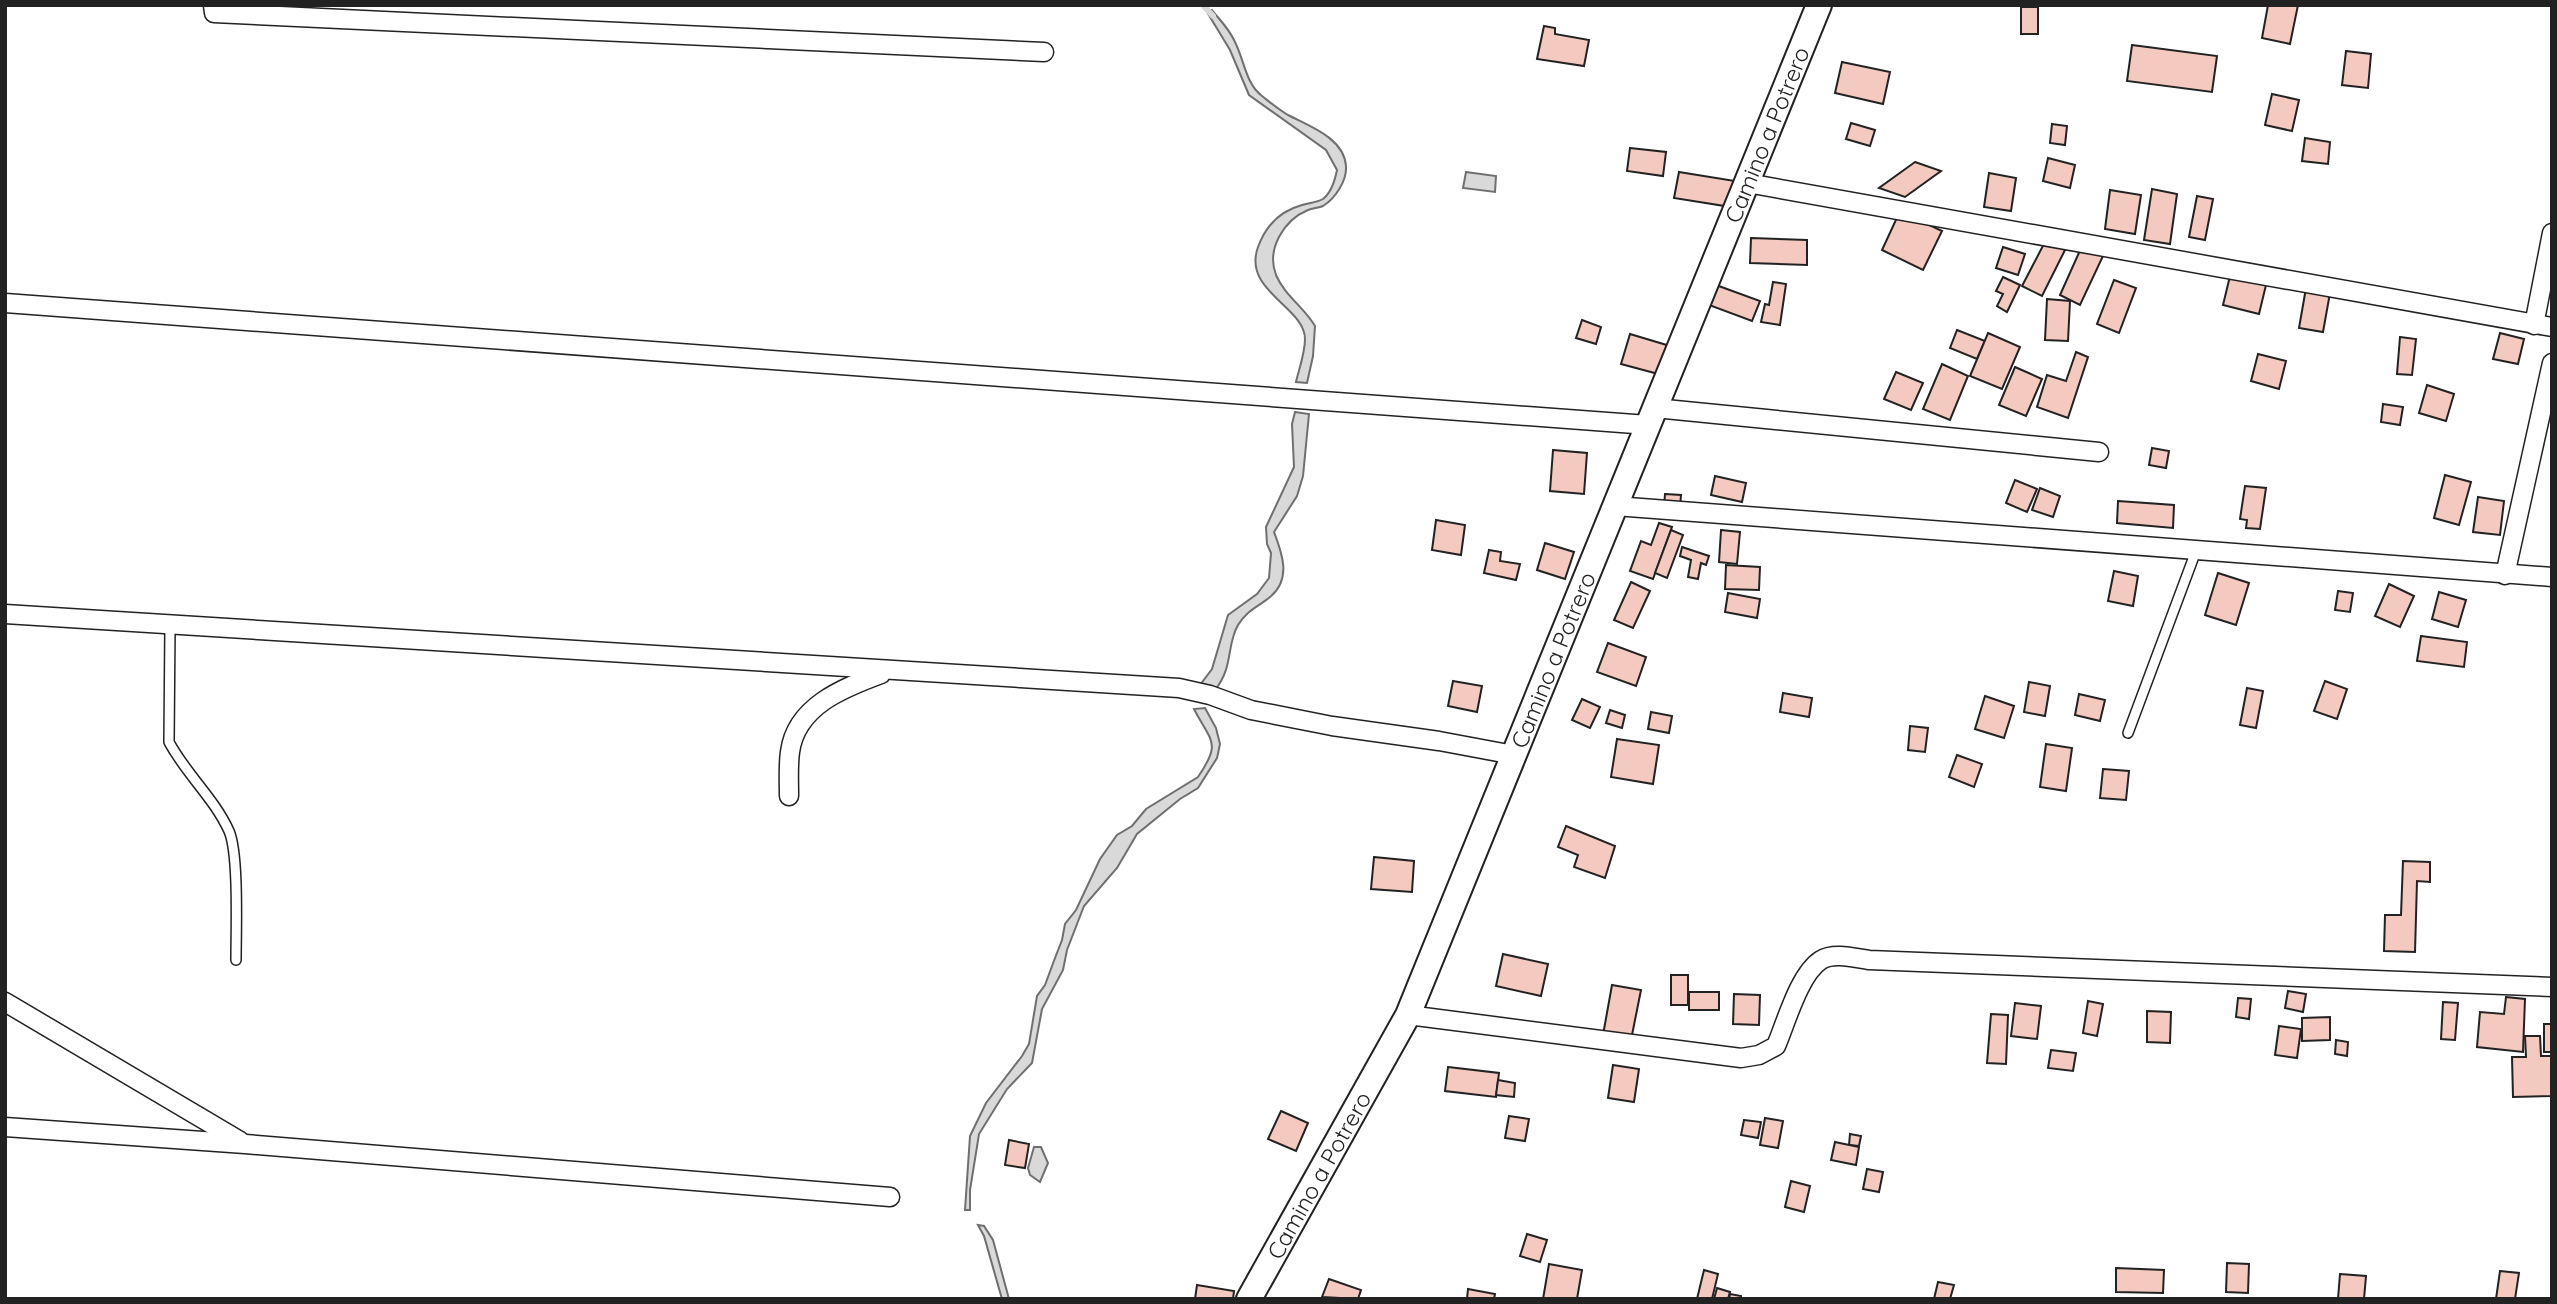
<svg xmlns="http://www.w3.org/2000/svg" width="2557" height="1304" viewBox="0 0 2557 1304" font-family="Quicksand,sans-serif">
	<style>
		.water { fill: #d9d9d9; stroke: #6f6f6f; stroke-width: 2 }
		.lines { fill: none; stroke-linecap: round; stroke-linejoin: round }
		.stream { stroke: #d9d9d9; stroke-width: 6 }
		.building { fill: #f3c9c0; stroke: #222; stroke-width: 2 }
		.lane-casing { stroke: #222; stroke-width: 12 }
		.street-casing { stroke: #222; stroke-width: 21 }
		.secondary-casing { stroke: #222; stroke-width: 28 }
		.lane { stroke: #fff; stroke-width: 9 }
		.street { stroke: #fff; stroke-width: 18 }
		.secondary { stroke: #fff; stroke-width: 24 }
		.labels { text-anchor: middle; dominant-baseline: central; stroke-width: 5; stroke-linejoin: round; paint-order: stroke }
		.street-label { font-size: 23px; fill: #222; stroke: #fff }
	</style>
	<rect width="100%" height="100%" fill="#fff"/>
	<g class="water">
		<path d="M 1212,10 C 1219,19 1229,29 1234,40 C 1244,58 1245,83 1262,96 C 1271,103 1279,110 1288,115 C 1309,126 1344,138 1346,166 C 1347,180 1336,198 1323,206 C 1319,208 1313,208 1308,210 C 1284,220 1266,249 1276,275 C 1285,296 1304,307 1315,326 L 1313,356 L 1307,383 L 1296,382 C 1299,369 1305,353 1305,339 C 1305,307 1242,291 1258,247 C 1266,225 1280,211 1302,205 C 1309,203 1318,202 1323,199 C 1332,192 1335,180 1337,170 L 1326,150 L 1249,95 L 1230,50 L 1207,12 Z"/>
		<path d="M 1466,172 L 1496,176 L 1495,192 L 1463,188 Z"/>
		<path d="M 1295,412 L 1309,414 L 1303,476 L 1297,496 L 1274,532 C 1282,553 1292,579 1270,597 C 1258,607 1247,610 1238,625 C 1226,646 1234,666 1215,690 L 1200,685 L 1212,669 L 1228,615 L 1257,594 L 1269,578 L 1271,553 L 1267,544 L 1266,527 L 1294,467 L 1292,424 Z"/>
		<path d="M 1205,708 L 1216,728 L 1220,744 L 1217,758 L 1198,788 L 1180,799 L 1137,834 L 1117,868 L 1084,906 L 1067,950 L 1063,970 L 1042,1009 L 1032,1063 L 1007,1089 L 979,1134 L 970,1190 L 970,1210 L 965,1210 L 970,1136 L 986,1103 L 1022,1056 L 1029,1044 L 1037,996 L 1045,985 L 1055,958 L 1062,940 L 1065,924 L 1076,910 L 1100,859 L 1117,835 L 1132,826 L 1146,809 L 1198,777 C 1222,742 1211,742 1194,709 Z"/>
		<path d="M 1034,1147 L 1041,1147 L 1048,1163 L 1040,1182 L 1030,1175 L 1028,1168 Z"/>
		<path d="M 978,1225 L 984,1226 L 993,1240 L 1009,1299 L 1002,1299 L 984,1236 Z"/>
	</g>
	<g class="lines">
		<path class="stream" d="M 1203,5 L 1213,16"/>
	</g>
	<g class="building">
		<path d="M 2268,5 L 2298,5 L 2290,44 L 2262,38 Z"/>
		<rect x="2021" y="7" width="17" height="27"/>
		<path d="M 1544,26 L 1555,28 L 1555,34 L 1589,40 L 1584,66 L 1537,59 Z"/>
		<path d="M 2132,45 L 2217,56 L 2212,92 L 2127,81 Z"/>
		<path d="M 2346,51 L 2371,54 L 2368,88 L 2342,85 Z"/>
		<path d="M 1842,62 L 1890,72 L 1883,104 L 1835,93 Z"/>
		<path d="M 2272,94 L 2299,100 L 2292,131 L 2265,125 Z"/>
		<path d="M 1851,123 L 1875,130 L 1870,146 L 1846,139 Z"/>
		<path d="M 2052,124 L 2067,126 L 2065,145 L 2050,143 Z"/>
		<path d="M 2305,138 L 2330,142 L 2328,164 L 2302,161 Z"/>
		<path d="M 1630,148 L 1666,152 L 1663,176 L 1627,171 Z"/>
		<path d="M 2048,158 L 2075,165 L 2070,188 L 2043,181 Z"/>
		<path d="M 1915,162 L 1941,171 L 1905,197 L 1879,188 Z"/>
		<path d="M 1679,172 L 1735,181 L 1731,207 L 1674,198 Z"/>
		<path d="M 1989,173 L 2016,178 L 2011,211 L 1984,207 Z"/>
		<path d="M 2152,189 L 2177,194 L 2170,244 L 2144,240 Z"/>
		<path d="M 2110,190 L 2141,195 L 2135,234 L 2105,229 Z"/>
		<path d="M 2197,196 L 2213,199 L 2205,240 L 2189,237 Z"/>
		<path d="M 1900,211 L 1942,231 L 1923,270 L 1882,250 Z"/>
		<path d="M 1751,238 L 1807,240 L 1807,265 L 1750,263 Z"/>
		<path d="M 2046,240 L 2065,250 L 2042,296 L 2022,286 Z"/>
		<path d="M 2082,246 L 2103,256 L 2080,305 L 2060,295 Z"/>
		<path d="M 2003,247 L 2025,254 L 2018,275 L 1996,268 Z"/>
		<path d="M 2230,276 L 2266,285 L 2259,314 L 2223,305 Z"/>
		<path d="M 2003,277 L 2020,285 L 2007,312 L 1997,306 L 2003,294 L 1996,291 Z"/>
		<path d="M 2114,280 L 2136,288 L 2119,333 L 2097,324 Z"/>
		<path d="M 1773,282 L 1786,284 L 1780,325 L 1761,322 L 1765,304 L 1769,305 Z"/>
		<path d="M 1716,285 L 1760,301 L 1752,321 L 1709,305 Z"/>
		<path d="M 2306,288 L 2330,293 L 2323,332 L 2299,328 Z"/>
		<path d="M 2047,299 L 2070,301 L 2068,341 L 2045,340 Z"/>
		<path d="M 1582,320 L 1601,327 L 1596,344 L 1576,338 Z"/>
		<path d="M 1957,330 L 1985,341 L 1977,359 L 1950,348 Z"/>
		<path d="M 1988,333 L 2020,347 L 2002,389 L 1970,376 Z"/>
		<path d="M 2500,333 L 2524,339 L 2518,364 L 2493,359 Z"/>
		<path d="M 1630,334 L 1670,346 L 1662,375 L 1621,364 Z"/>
		<path d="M 2400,337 L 2416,339 L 2412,375 L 2397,374 Z"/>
		<path d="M 2076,352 L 2088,357 L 2068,418 L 2037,407 L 2047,375 L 2066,381 Z"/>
		<path d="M 2258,354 L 2286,361 L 2279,389 L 2251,381 Z"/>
		<path d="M 1942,364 L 1968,376 L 1950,420 L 1923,409 Z"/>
		<path d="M 2015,367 L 2042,379 L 2026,416 L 1999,405 Z"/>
		<path d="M 1896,372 L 1923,383 L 1911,410 L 1884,399 Z"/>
		<path d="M 2427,385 L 2454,394 L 2446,421 L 2419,413 Z"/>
		<path d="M 2383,404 L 2403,407 L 2400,425 L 2381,422 Z"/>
		<path d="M 2152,448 L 2169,451 L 2166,468 L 2149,465 Z"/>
		<path d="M 1553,450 L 1587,453 L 1584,494 L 1550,491 Z"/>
		<path d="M 2445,475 L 2471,482 L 2459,525 L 2434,518 Z"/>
		<path d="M 1715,476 L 1746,483 L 1742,502 L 1711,495 Z"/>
		<path d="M 2015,480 L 2037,489 L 2027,512 L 2006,503 Z"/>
		<path d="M 2245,486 L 2266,488 L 2260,529 L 2246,528 L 2247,520 L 2240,519 Z"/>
		<path d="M 2040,488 L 2060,496 L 2053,517 L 2032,510 Z"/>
		<path d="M 1665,494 L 1681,495 L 1680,508 L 1664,507 Z"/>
		<path d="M 2478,497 L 2504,501 L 2500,535 L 2473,532 Z"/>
		<path d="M 2118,501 L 2174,505 L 2173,528 L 2117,523 Z"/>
		<path d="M 1436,520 L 1465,525 L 1461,555 L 1432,550 Z"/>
		<path d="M 1659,523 L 1672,527 L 1653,579 L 1630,571 L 1641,541 L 1651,545 Z"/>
		<path d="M 1671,530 L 1683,535 L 1667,578 L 1655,573 Z"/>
		<path d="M 1721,530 L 1740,532 L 1737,564 L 1719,562 Z"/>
		<path d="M 1545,543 L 1574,552 L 1565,579 L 1537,570 Z"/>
		<path d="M 1682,547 L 1709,556 L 1706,565 L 1701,563 L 1698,579 L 1688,577 L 1691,560 L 1680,556 Z"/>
		<path d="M 1489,550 L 1501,552 L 1500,561 L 1520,564 L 1516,580 L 1484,573 Z"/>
		<path d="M 1726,565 L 1760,567 L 1759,590 L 1725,589 Z"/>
		<path d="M 2114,571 L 2138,576 L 2133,606 L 2108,601 Z"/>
		<path d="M 2218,573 L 2249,583 L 2236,625 L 2205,615 Z"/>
		<path d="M 1631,582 L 1650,591 L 1633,628 L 1614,620 Z"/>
		<path d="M 2389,584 L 2414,596 L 2400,627 L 2375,616 Z"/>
		<path d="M 2338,591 L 2353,593 L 2350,612 L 2335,610 Z"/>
		<path d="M 2439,592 L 2466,600 L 2458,627 L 2432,619 Z"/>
		<path d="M 1728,593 L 1760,599 L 1757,618 L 1725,612 Z"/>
		<path d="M 2421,636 L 2467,642 L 2464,667 L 2417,661 Z"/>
		<path d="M 1608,643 L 1646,657 L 1636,686 L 1597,672 Z"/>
		<path d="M 1453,681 L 1482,686 L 1477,712 L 1448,706 Z"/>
		<path d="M 2325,681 L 2347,689 L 2337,719 L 2314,711 Z"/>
		<path d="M 2029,682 L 2050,686 L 2045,716 L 2024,712 Z"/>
		<path d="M 2247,688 L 2263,691 L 2256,728 L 2240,725 Z"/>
		<path d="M 1783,693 L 1812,698 L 1809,717 L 1780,712 Z"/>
		<path d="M 2079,694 L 2105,700 L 2100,721 L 2075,715 Z"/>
		<path d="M 1985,696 L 2014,706 L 2004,738 L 1975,729 Z"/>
		<path d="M 1582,699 L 1600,707 L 1590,728 L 1572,720 Z"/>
		<path d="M 1610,710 L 1625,715 L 1622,728 L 1606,723 Z"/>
		<path d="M 1651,712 L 1672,716 L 1669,733 L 1648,729 Z"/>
		<path d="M 1910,726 L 1928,728 L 1925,752 L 1908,750 Z"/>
		<path d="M 1617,739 L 1659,745 L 1653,784 L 1611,777 Z"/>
		<path d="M 2046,744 L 2072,748 L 2066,791 L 2040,787 Z"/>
		<path d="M 1957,755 L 1982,764 L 1974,787 L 1949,777 Z"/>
		<path d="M 2103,769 L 2129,771 L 2126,800 L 2100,798 Z"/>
		<path d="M 1566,826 L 1615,846 L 1605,878 L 1574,867 L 1578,855 L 1558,847 Z"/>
		<path d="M 1374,857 L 1414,861 L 1412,892 L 1371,889 Z"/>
		<path d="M 2403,861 L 2430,862 L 2430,882 L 2417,881 L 2415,952 L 2384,951 L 2385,915 L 2401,915 Z"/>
		<path d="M 1503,954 L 1548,964 L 1541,996 L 1496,986 Z"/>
		<rect x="1671" y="975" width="17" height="30"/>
		<path d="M 1612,985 L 1641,990 L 1631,1040 L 1603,1035 Z"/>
		<path d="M 2288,991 L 2306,994 L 2303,1012 L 2285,1008 Z"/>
		<rect x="1689" y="992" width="30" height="18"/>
		<path d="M 1734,994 L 1760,995 L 1759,1025 L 1733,1024 Z"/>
		<path d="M 2506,997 L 2525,999 L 2523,1052 L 2477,1047 L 2480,1012 L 2504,1014 Z"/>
		<path d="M 2238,998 L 2251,999 L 2249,1019 L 2236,1017 Z"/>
		<path d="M 2088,1001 L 2103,1004 L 2097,1036 L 2083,1033 Z"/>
		<path d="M 2443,1002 L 2458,1003 L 2455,1040 L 2441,1039 Z"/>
		<path d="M 2015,1003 L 2041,1006 L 2037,1039 L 2011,1036 Z"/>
		<path d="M 2147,1011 L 2171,1012 L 2170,1043 L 2147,1042 Z"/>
		<path d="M 1991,1014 L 2008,1015 L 2006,1064 L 1987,1063 Z"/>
		<path d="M 2330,1017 L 2330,1040 L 2302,1041 L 2302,1018 Z"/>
		<rect x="2544" y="1024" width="8" height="28"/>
		<path d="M 2279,1026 L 2301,1029 L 2297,1058 L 2275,1055 Z"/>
		<path d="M 2525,1036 L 2540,1036 L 2541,1056 L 2552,1056 L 2552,1096 L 2513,1097 L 2512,1057 L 2526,1057 Z"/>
		<path d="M 2336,1040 L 2348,1042 L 2347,1056 L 2335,1054 Z"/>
		<path d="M 2051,1050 L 2076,1053 L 2073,1071 L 2048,1068 Z"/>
		<path d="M 1613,1065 L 1639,1069 L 1634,1102 L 1608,1098 Z"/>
		<path d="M 1448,1067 L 1499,1073 L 1496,1097 L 1445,1091 Z"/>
		<path d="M 1498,1080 L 1515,1083 L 1514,1097 L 1496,1095 Z"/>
		<path d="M 1281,1111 L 1308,1123 L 1296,1151 L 1268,1139 Z"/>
		<path d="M 1509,1116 L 1529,1119 L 1525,1141 L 1505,1138 Z"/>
		<path d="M 1765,1118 L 1783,1121 L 1778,1148 L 1760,1145 Z"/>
		<path d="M 1744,1120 L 1761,1122 L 1758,1138 L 1741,1135 Z"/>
		<path d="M 1850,1134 L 1861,1136 L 1859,1146 L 1849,1145 Z"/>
		<path d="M 1009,1140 L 1029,1144 L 1025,1168 L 1005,1165 Z"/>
		<path d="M 1835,1142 L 1859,1147 L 1856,1165 L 1831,1160 Z"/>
		<path d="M 1867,1169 L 1883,1172 L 1879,1192 L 1863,1189 Z"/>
		<path d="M 1791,1181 L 1810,1186 L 1804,1212 L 1785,1207 Z"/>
		<path d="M 1527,1234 L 1547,1240 L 1540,1262 L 1520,1256 Z"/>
		<path d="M 2227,1263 L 2249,1264 L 2248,1293 L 2226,1292 Z"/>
		<path d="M 1549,1264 L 1582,1270 L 1577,1299 L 1543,1299 Z"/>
		<path d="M 2116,1268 L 2164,1270 L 2163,1293 L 2116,1292 Z"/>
		<path d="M 1704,1270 L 1718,1274 L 1712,1299 L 1697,1299 Z"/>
		<path d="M 2500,1271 L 2519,1273 L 2515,1299 L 2496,1299 Z"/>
		<path d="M 2340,1274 L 2366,1276 L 2364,1299 L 2338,1299 Z"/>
		<path d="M 1329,1279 L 1361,1290 L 1358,1299 L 1322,1297 Z"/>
		<path d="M 1938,1282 L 1954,1285 L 1950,1299 L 1934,1299 Z"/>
		<path d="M 1197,1285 L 1234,1291 L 1233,1299 L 1195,1299 Z"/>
		<path d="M 1717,1288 L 1730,1292 L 1728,1299 L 1714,1299 Z"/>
		<path d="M 1468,1289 L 1495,1294 L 1494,1299 L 1467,1299 Z"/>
		<path d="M 1730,1294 L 1741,1296 L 1741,1299 L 1729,1299 Z"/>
	</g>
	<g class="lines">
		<g class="lane-casing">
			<g id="lane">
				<path d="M 170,625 L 169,742 C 186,774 214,798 229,831 C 239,854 236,932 236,960"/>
				<path d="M 2128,733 L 2196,551"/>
			</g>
		</g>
		<g class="street-casing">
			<g id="street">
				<path d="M 213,5 L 214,13 L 1044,52"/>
				<path d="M 1747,183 L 2552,327"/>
				<path d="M 5,303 L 1648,425"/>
				<path d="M 2534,325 L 2552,233"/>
				<path d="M 1655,408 L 2099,452"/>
				<path d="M 1615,506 L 2552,577"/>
				<path d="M 2505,575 L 2552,363"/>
				<path d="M 5,614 L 1179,688 L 1210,695 L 1251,710 L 1332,726 L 1439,741 L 1514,755"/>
				<path d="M 789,796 C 789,782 788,766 790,752 C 796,706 843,688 881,674"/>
				<path d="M 5,1002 L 240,1141"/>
				<path d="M 1408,1015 L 1741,1058 L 1759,1055 L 1776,1046 C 1786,1023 1799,974 1821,960 C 1834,952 1855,958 1869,960 L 2552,987"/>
				<path d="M 5,1127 L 245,1144 L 890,1197"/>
			</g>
		</g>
		<g class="secondary-casing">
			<g id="secondary">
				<path id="s1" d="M 1249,1299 L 1408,1015 L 1819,5"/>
			</g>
		</g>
		<use href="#lane" class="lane"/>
		<use href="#street" class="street"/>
		<use href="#secondary" class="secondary"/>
	</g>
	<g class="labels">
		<g class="street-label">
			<text stroke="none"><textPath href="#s1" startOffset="1276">Camino a Potrero</textPath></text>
			<text stroke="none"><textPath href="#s1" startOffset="709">Camino a Potrero</textPath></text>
			<text stroke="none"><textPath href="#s1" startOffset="142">Camino a Potrero</textPath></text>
		</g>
	</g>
	<rect width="2557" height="1304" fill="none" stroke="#222222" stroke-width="14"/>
</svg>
